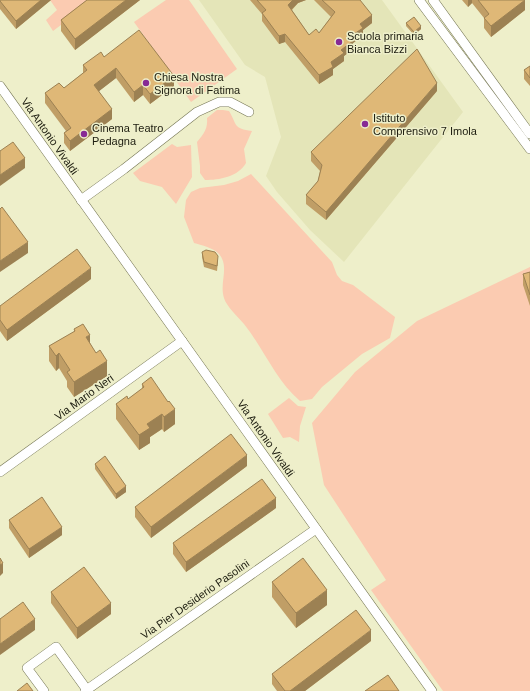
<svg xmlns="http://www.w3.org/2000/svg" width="530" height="691" viewBox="0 0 530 691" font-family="Helvetica,sans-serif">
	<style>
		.built { fill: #e4e5b8 }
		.green { fill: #fbcbb1 }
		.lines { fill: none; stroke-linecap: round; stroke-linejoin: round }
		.street-casing { stroke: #747553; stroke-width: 10 }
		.street { stroke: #fff; stroke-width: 9 }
		.wall { fill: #c09e66 }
		.shaded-wall { fill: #9c8153 }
		.building { fill: #dfb877; stroke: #9c8153 }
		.poi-dot { fill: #872a95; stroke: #eeefca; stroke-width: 1.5 }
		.labels { text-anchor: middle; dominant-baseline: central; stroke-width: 3; stroke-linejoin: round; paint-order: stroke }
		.poi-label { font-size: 11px; fill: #1c1c0f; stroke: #eeefca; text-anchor: start }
		.street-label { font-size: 11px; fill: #1c1c0f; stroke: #eeefca }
	</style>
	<rect width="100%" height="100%" fill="#eeefca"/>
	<path class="built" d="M 199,0 L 382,0 L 463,112 L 344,262 L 310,230 L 277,192 L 266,176 L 281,137 L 265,77 L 245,65 Z"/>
	<g class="green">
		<path d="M 50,0 L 94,0 L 53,31 L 46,20 L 57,10 Z"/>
		<path d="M 166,0 L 189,0 L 237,69 L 191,102 L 134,22 Z"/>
		<path d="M 217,110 L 223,110 L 229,111 C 237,124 233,129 252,131 L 244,149 L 246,163 C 238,177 219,180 205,180 L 200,173 L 200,166 L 197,142 C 204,134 208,128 207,118 Z"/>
		<path d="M 172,144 L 177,147 L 191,145 L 192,177 L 176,204 L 162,187 L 140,181 L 133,173 Z"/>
		<path d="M 251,174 L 332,262 L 337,275 L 342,281 L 353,285 L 395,317 L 390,338 L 362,354 L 322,387 L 312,399 L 300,401 C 276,381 264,349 244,324 C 239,318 226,306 224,298 C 219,282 230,267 219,254 C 214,248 201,245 194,243 L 184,217 L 186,200 L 191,192 L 200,188 L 224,185 L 238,181 Z"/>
		<path d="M 530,267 L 530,691 L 443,691 L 371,590 L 386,580 L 324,485 L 312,423 L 355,372 L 417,321 Z"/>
		<path d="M 289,398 L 298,406 L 306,407 L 300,426 L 299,442 L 290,437 L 283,438 L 268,414 Z"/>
	</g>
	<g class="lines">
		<g class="street-casing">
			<g id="street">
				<path d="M 419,0 L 530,149"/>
				<path d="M 433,0 L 530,134"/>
				<path d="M 0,86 L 432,691"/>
				<path d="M 81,200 L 124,169 L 197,112 L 219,102 L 230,102 L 249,112"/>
				<path d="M 0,472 L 182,341"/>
				<path d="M 44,691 L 27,668 L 56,647 L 87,690"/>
				<path d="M 85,691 L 316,529"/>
			</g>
		</g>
		<use href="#street" class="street"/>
	</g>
	<g class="wall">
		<path d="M 0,0 L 51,0 L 16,29 L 0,9 Z"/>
		<path d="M 87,0 L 140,0 L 75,50 L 61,31 L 61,20 Z"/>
		<path d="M 250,0 L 306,0 L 298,3 L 292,10 L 309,35 L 319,33 L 331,17 L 314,0 L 360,0 L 372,23 L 363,30 L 363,36 L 353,43 L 353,49 L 344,56 L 344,61 L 333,69 L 333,75 L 319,84 L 285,42 L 279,44 L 262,21 L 262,14 Z"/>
		<path d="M 462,0 L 525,0 L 525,10 L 491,37 L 484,28 L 484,18 L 472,3 L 468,7 Z"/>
		<path d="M 406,23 L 421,29 L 414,35 L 406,26 Z"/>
		<path d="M 104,57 L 174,86 L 150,104 L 143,95 L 134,102 L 116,78 L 99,91 L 112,119 L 70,151 L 64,143 L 64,133 L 66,131 L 45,103 L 45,93 L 64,88 L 83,73 L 83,65 Z"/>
		<path d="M 530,66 L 530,86 L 524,79 L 524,70 Z"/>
		<path d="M 437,91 L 326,220 L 306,204 L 306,195 L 318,181 L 320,171 L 311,161 L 311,152 Z"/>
		<path d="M 202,252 L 218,261 L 217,271 L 204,267 L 202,257 Z"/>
		<path d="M 530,272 L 530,306 L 523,285 L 523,274 Z"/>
		<path d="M 91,279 L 7,341 L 0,331 L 0,306 Z"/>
		<path d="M 74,329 L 90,343 L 107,376 L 74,397 L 67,387 L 67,381 L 59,368 L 56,371 L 49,361 L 49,346 L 74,332 Z"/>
		<path d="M 142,384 L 168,402 L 175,424 L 164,432 L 162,429 L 150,437 L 150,443 L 139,450 L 116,419 L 116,404 L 128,399 L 142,389 Z"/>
		<path d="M 95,464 L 126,492 L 116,499 L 95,469 Z"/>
		<path d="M 247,466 L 151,538 L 135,517 L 135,507 Z"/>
		<path d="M 276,508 L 186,572 L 173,554 L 173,543 Z"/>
		<path d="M 9,520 L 62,535 L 29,558 L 9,528 Z"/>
		<path d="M 272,582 L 327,605 L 296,628 L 272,597 Z"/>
		<path d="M 51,592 L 111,614 L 77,639 L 51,603 Z"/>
		<path d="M 371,641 L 305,691 L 277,691 L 272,684 L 272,674 Z"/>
	</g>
	<g class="shaded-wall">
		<path d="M 41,0 L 51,0 L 16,29 L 16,21 Z"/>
		<path d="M 126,0 L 140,0 L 75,50 L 75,39 Z"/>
		<path d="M 293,0 L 306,0 L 298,3 L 288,13 L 288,5 Z"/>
		<path d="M 468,0 L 472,0 L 472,3 L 468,7 Z"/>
		<path d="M 525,0 L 525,10 L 491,37 L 491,26 Z"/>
		<path d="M 372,15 L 372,23 L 363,30 L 363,36 L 353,43 L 353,49 L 344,56 L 344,61 L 333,69 L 333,75 L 319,84 L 319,75 L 331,62 L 360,24 Z"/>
		<path d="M 421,26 L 421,29 L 414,35 L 414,32 Z"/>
		<path d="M 285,34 L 285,42 L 279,44 L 279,36 Z"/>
		<path d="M 116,68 L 116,78 L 94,95 L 94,85 Z"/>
		<path d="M 174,76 L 174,86 L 150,104 L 150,94 Z"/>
		<path d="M 437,83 L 437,91 L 326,220 L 326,212 Z"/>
		<path d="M 143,85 L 143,95 L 134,102 L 134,92 Z"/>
		<path d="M 112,109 L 112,119 L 70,151 L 70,141 Z"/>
		<path d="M 25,158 L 25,168 L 0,186 L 0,175 Z"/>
		<path d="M 28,242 L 28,253 L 0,272 L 0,261 Z"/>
		<path d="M 91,268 L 91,279 L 7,341 L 7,330 Z"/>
		<path d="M 90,335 L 90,350 L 86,337 Z"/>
		<path d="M 59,353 L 59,368 L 56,371 L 56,356 Z"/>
		<path d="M 107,361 L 107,376 L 74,397 L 74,382 Z"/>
		<path d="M 175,409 L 175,424 L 164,432 L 164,417 Z"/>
		<path d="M 162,414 L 162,429 L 150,437 L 150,443 L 139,450 L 139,435 L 147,424 Z"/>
		<path d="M 247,455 L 247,466 L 151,538 L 151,527 Z"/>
		<path d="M 126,486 L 126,492 L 116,499 L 116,494 Z"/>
		<path d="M 276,498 L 276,508 L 186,572 L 186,562 Z"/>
		<path d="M 62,527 L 62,535 L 29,558 L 29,549 Z"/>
		<path d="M 3,563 L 3,573 L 0,576 L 0,565 Z"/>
		<path d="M 327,590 L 327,605 L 296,628 L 296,613 Z"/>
		<path d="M 111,603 L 111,614 L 77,639 L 77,628 Z"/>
		<path d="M 35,619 L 35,630 L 0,655 L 0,644 Z"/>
		<path d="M 371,630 L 371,641 L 305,691 L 290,691 Z"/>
	</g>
	<g class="building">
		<path d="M 0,0 L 41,0 L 16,21 L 0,1 Z"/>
		<path d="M 87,0 L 126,0 L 75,39 L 61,20 Z"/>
		<path d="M 257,0 L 293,0 L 288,5 L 309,35 L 316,29 L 319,33 L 335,12 L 322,0 L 360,0 L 372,15 L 360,24 L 363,28 L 351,36 L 353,41 L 341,50 L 344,53 L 331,62 L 333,67 L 319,75 L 285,34 L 279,36 L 262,13 L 266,10 Z"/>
		<path d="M 478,0 L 525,0 L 491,26 L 484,18 L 489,14 Z"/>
		<path d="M 414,17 L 421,26 L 414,32 L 406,23 Z"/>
		<path d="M 139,30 L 174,76 L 150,94 L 143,85 L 134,92 L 116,68 L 94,85 L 112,109 L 70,141 L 64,133 L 71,128 L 45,93 L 59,83 L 64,88 L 87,70 L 83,65 L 101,52 L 104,57 Z"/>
		<path d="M 417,49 L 437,83 L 326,212 L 306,195 L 318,181 L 322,165 L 311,152 Z"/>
		<path d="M 530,66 L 530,78 L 524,70 Z"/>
		<path d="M 13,142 L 25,158 L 0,175 L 0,151 Z"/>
		<path d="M 2,207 L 28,242 L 0,261 L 0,209 Z"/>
		<path d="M 77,249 L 91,268 L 7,330 L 0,320 L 0,306 Z"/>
		<path d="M 206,250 L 215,252 L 218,256 L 217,266 L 204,262 L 202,252 Z"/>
		<path d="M 530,272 L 530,295 L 523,274 Z"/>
		<path d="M 83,324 L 90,335 L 86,337 L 96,353 L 100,350 L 107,361 L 74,382 L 67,372 L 70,370 L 59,353 L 56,356 L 49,346 L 75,331 L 74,329 Z"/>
		<path d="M 151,377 L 168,402 L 169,401 L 175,409 L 164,417 L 162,414 L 147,424 L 150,428 L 139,435 L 116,404 L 127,396 L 128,399 L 144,387 L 142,384 Z"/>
		<path d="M 231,434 L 247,455 L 151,527 L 135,507 Z"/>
		<path d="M 105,456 L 126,486 L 116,494 L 95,464 Z"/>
		<path d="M 262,479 L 276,498 L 186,562 L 173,543 Z"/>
		<path d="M 42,497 L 62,527 L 29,549 L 9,520 Z"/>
		<path d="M 0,558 L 3,563 L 0,565 Z"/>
		<path d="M 303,558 L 327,590 L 296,613 L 272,582 Z"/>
		<path d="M 84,567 L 111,603 L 77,628 L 51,592 Z"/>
		<path d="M 23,602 L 35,619 L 0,644 L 0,619 Z"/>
		<path d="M 356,610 L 371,630 L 290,691 L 285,691 L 272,674 Z"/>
		<path d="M 388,675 L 399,691 L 365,691 Z"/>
		<path d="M 27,683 L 33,691 L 17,691 Z"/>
	</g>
	<g class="poi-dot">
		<circle cx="339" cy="42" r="4"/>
		<circle cx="146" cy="83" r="4"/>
		<circle cx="365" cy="124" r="4"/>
		<circle cx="84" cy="134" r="4"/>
	</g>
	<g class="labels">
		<g class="poi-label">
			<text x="347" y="36">Scuola primaria<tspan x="347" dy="13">Bianca Bizzi</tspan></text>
			<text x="154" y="77">Chiesa Nostra<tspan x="154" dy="13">Signora di Fatima</tspan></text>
			<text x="373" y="118">Istituto<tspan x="373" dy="13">Comprensivo 7 Imola</tspan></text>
			<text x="92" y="128">Cinema Teatro<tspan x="92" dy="13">Pedagna</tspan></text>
		</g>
		<g class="street-label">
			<text transform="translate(50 136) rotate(55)">Via Antonio Vivaldi</text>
			<text transform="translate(84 397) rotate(-36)">Via Mario Neri</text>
			<text transform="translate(266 438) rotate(55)">Via Antonio Vivaldi</text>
			<text transform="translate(195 599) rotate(-35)">Via Pier Desiderio Pasolini</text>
		</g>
	</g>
</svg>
